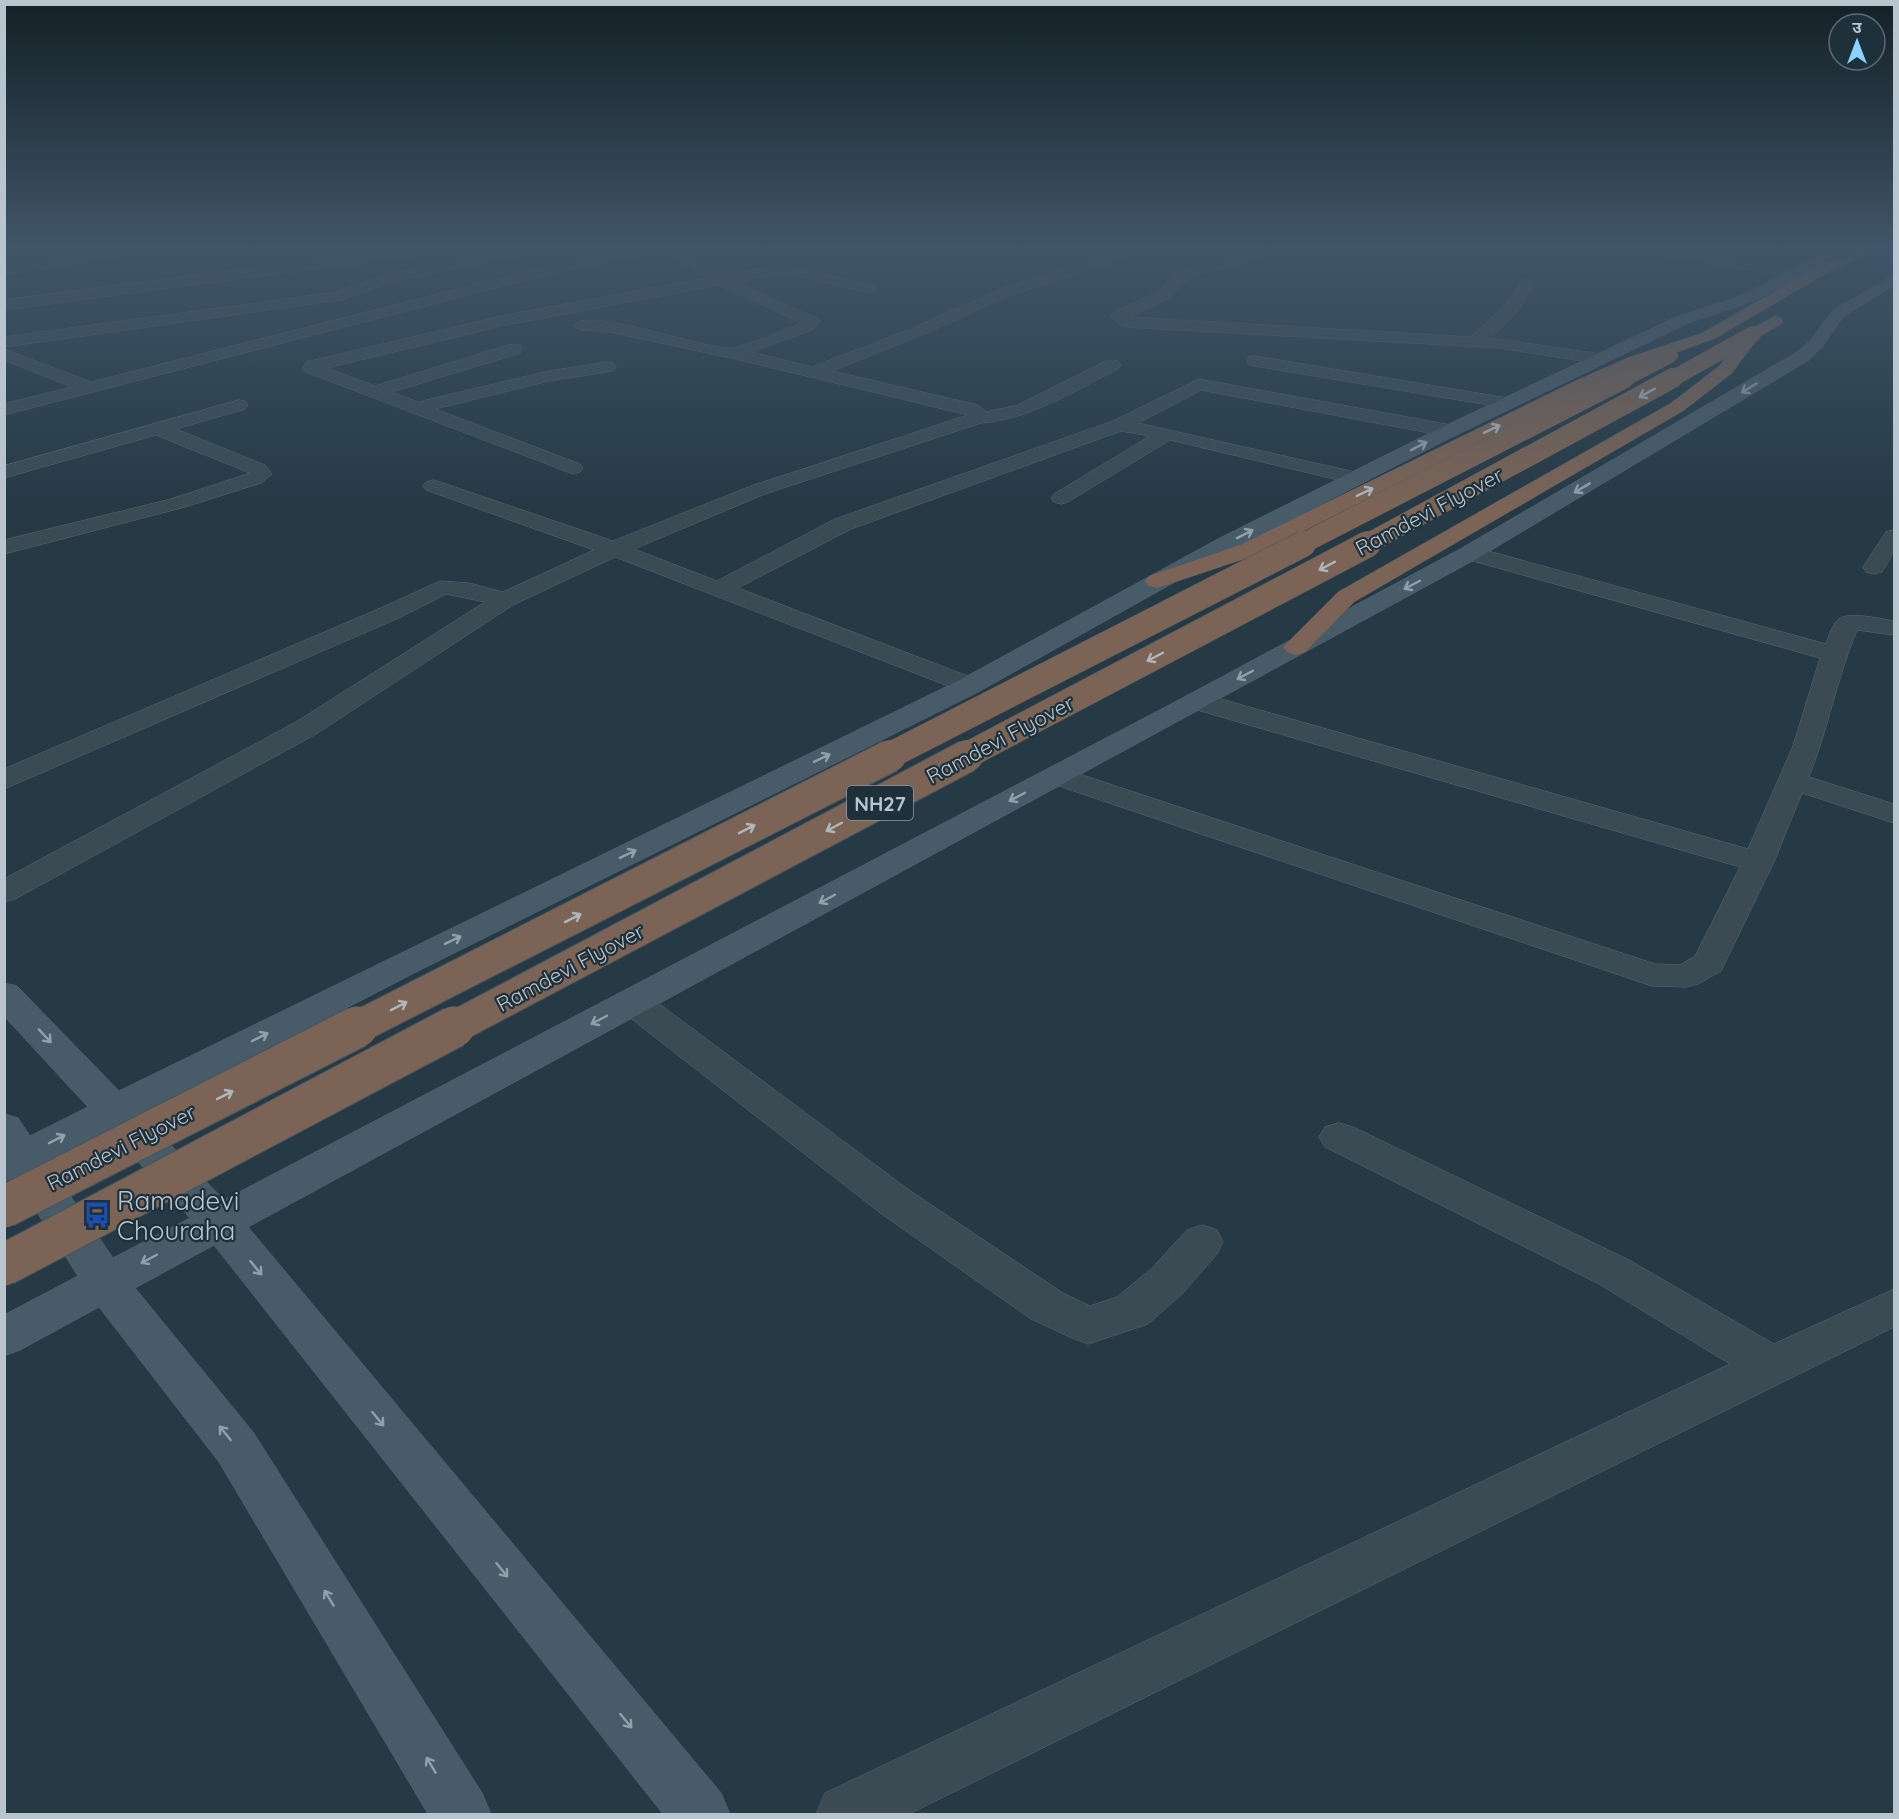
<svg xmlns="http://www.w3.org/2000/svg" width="1899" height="1819" viewBox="0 0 1899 1819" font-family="Quicksand,'Noto Sans Devanagari',sans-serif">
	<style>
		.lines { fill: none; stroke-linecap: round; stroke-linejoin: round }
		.street-casing { stroke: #596872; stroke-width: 1 }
		.secondary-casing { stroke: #596872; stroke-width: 1 }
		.highway-casing { stroke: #44555f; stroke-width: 1 }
		.street { fill: #3a4b54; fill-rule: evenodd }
		.secondary { fill: #485b68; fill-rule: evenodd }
		.highway { fill: #7b6456; fill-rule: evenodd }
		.highway-bridge-far4-casing { stroke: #44555f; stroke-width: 16; stroke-linecap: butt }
		.highway-bridge-far3-casing { stroke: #44555f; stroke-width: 20; stroke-linecap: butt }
		.highway-bridge-far2-casing { stroke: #44555f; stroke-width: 27; stroke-linecap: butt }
		.highway-bridge-far1-casing { stroke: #44555f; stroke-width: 34; stroke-linecap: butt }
		.highway-bridge-casing { stroke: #44555f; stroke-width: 43; stroke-linecap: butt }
		.highway-bridge-far4 { stroke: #7b6456; stroke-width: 16 }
		.highway-bridge-far3 { stroke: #7b6456; stroke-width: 20 }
		.highway-bridge-far2 { stroke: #7b6456; stroke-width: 26 }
		.highway-bridge-far1 { stroke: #7b6456; stroke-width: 32 }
		.highway-bridge { stroke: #7b6456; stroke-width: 41 }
		.oneway { stroke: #91a0aa }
		.oneway2 { stroke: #afb6bc }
		.labels { text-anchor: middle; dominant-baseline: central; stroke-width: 4.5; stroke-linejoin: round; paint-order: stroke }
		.shield { fill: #1e303a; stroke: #8a98a2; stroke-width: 1.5 }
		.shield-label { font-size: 20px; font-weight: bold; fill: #b8c5ce }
		.street-label { font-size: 21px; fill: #b8c5ce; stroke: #1e303a }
		.near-poi-label { font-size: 26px; fill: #b8c5ce; stroke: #1e303a; text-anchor: start }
	</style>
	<rect width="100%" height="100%" fill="#253a45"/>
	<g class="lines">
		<g class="street-casing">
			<g id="street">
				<path d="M 111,249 L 144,249 L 137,253 L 4,275 L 4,267 Z"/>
				<path d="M 400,249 L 440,249 L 433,253 L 4,310 L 4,300 Z"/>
				<path d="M 510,249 L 528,251 L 521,255 L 392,282 L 340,300 L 4,347 L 4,337 L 337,292 L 388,274 Z"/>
				<path d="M 627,249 L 655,249 L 653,252 L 557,272 L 4,415 L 4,404 L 72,387 L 4,360 L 4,349 L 91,382 L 556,264 Z"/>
				<path d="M 663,249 L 680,249 L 723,275 L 775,266 L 788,266 L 875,286 L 877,289 L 870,293 L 788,274 L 775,274 L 736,282 L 818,319 L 820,322 L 812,330 L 751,352 L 812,367 L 910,329 L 1001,289 L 1122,249 L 1143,249 L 1141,252 L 1011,295 L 922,335 L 832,371 L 978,405 L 986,412 L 1018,405 L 1106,361 L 1118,361 L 1121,365 L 1118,369 C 1074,391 1031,419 981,423 L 765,494 L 634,549 L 717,581 L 835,519 L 1113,421 L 1199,379 L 1451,425 L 1458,427 L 1460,431 L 1458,435 L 1451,437 L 1201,390 L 1138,423 L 1355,472 L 1362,474 L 1365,478 L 1362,482 L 1355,484 L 1170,440 L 1068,502 L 1061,504 L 1054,502 L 1051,498 L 1054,494 L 1150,436 L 1121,431 L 851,529 L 738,588 L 978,680 L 982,686 L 978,692 L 969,694 L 615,557 L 513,605 L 316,734 L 15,899 L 4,902 L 4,879 L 296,722 L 485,602 L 446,594 L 401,617 L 4,789 L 4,769 L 383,607 L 440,581 L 469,583 L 503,592 L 594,550 L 426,490 L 423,486 L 426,482 L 433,480 L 440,482 L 613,541 L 751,486 L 968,415 L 740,360 L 610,332 L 581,330 L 573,325 C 588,306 705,350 731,348 C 742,347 789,328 801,323 L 719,285 L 506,325 L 327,368 L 375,386 L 508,345 L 520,345 L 522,349 L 520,353 L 392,392 L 418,402 L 549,371 L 607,362 L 613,363 L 616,367 L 613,371 L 549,381 L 435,409 L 580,464 L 583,468 L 580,472 L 573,474 L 306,372 L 303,368 L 306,362 L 506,315 L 707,278 Z"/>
				<path d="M 864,249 L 885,249 L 878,253 L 866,252 Z"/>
				<path d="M 1259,249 L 1282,249 L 1280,252 L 1198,275 L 1181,283 L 1171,297 L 1130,317 L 1471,337 L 1506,304 L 1521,280 L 1526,279 L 1533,283 C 1525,306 1508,322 1490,338 L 1601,354 L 1609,359 L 1601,364 L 1499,348 L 1127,327 L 1121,325 L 1111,316 L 1113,313 L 1160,291 L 1171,277 L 1188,269 Z"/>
				<path d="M 1642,249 L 1675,249 L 1792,269 L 1799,273 L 1792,277 L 1649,253 Z"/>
				<path d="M 1255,356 L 1513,399 L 1516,403 L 1513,407 L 1507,408 L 1249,365 L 1247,361 L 1249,357 Z"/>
				<path d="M 239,400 L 245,401 L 248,405 L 245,409 L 176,429 L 265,465 L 272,474 L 261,483 L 185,507 L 4,554 L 4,540 L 171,499 L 250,473 L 156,435 L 4,478 L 4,466 Z"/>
				<path d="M 1894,530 C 1896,548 1892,557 1882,572 L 1874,574 L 1866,572 L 1863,567 L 1886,532 Z"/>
				<path d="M 1470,546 L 1826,644 C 1829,636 1832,624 1839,619 C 1848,611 1882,619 1894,621 L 1894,635 L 1857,630 C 1837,678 1828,729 1809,777 L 1894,804 L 1894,823 L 1802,793 L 1774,862 L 1721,971 L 1698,984 L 1686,987 L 1652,986 L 1047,782 L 1042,776 L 1047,770 L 1057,767 L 1067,770 L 1655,964 L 1680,965 L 1695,956 L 1740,867 L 1187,707 L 1184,701 L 1187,695 L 1197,693 L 1207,695 L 1748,849 L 1793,746 L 1820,658 L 1462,558 L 1459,553 L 1462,548 Z"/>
				<path d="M 633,990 L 646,994 L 909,1190 L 1063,1293 L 1090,1306 L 1117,1297 L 1151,1269 L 1187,1230 L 1202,1225 L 1217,1230 L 1223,1242 L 1217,1254 L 1183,1293 L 1148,1324 L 1088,1344 L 1072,1338 L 1031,1319 L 879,1212 L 620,1010 L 615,1002 L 620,994 Z"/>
				<path d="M 1339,1123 L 1353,1127 L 1629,1260 L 1774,1344 L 1894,1289 L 1894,1327 L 909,1814 L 816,1814 L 825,1793 L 1730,1364 L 1599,1284 L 1325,1147 L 1319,1137 L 1325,1127 Z"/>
			</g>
		</g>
		<g class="secondary-casing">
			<path id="secondary" d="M 1830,249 L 1848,249 L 1754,301 L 1688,323 L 1446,440 L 1234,549 L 978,692 L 418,971 L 141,1114 L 224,1200 L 1175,702 L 1462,548 L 1797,352 L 1810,341 L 1832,311 L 1894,275 L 1894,285 L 1843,317 L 1822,347 L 1809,360 L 1478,558 L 248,1227 L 721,1793 L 730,1814 L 663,1814 L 214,1245 L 135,1288 L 253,1432 L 482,1793 L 491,1814 L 428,1814 L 219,1462 L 99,1307 L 20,1350 L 4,1356 L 4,1315 L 78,1276 L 15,1178 L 4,1181 L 4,1114 L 18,1118 L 30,1136 L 88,1107 L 4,1016 L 4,983 L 17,986 L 119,1091 L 960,680 L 1218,539 L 1432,432 L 1676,317 L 1744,295 ZM 109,1130 L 190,1218 L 113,1258 L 47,1162 Z"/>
		</g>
		<g class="highway-casing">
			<g id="highway">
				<path d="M 1859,249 L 1878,249 L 1832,270 L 1714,339 L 1639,366 L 1587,389 L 1256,555 L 1157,588 L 1149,586 L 1145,581 L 1149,576 L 1240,545 L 1575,381 L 1627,358 L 1702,333 L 1822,264 Z"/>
				<path d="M 1775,316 L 1781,318 L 1783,321 L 1781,324 L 1759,337 L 1731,374 L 1683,411 L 1354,602 L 1305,652 L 1296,655 L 1287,652 L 1283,647 L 1338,592 L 1671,403 L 1719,366 L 1747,331 Z"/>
			</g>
		</g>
		<use href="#street" class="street"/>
		<use href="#secondary" class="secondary"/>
		<use href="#highway" class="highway"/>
		<g class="highway-bridge-far4-casing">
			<g id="highway-bridge-far4">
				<path d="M 1622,380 L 1670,355"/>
				<path d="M 1670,380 L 1753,334"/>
			</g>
		</g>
		<g class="highway-bridge-far3-casing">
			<g id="highway-bridge-far3">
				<path d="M 1300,545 L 1625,378"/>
				<path d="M 1365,545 L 1673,378"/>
			</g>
		</g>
		<g class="highway-bridge-far2-casing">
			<g id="highway-bridge-far2">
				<path d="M 887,757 L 1303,544"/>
				<path d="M 964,757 L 1368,544"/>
			</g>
		</g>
		<g class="highway-bridge-far1-casing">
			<g id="highway-bridge-far1">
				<path d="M 354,1029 L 890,756"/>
				<path d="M 451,1029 L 967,756"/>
			</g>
		</g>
		<g class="highway-bridge-casing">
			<g id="highway-bridge">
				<path d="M 4,1207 L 357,1027"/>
				<path d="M 4,1265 L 454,1027"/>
			</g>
		</g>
		<use href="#highway-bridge-far4" class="highway-bridge-far4"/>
		<use href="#highway-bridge-far3" class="highway-bridge-far3"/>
		<use href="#highway-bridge-far2" class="highway-bridge-far2"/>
		<use href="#highway-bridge-far1" class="highway-bridge-far1"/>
		<use href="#highway-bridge" class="highway-bridge"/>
	</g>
	<defs><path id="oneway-shaft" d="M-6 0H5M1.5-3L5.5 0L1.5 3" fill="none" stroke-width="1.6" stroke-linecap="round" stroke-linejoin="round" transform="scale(1.5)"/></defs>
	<g class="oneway">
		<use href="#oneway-shaft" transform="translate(1749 388) rotate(149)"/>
		<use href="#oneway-shaft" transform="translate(1419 446) rotate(-27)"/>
		<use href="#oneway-shaft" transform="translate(1582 488) rotate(149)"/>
		<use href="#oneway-shaft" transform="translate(1245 534) rotate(-27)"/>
		<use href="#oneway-shaft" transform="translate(1412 585) rotate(152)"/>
		<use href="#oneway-shaft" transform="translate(1245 675) rotate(152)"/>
		<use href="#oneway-shaft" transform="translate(822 758) rotate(-26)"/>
		<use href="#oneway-shaft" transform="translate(1017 797) rotate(152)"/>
		<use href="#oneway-shaft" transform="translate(628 854) rotate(-26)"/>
		<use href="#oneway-shaft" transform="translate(827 899) rotate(152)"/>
		<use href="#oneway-shaft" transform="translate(453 940) rotate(-26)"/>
		<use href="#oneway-shaft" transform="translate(599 1020) rotate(152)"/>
		<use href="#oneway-shaft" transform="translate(45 1036) rotate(47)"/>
		<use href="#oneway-shaft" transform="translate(260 1037) rotate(-27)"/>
		<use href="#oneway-shaft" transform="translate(57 1139) rotate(-27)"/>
		<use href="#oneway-shaft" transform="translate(149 1259) rotate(152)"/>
		<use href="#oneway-shaft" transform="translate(256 1268) rotate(51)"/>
		<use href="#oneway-shaft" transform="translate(378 1419) rotate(51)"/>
		<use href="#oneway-shaft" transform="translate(225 1433) rotate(-129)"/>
		<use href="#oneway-shaft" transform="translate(502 1570) rotate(51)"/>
		<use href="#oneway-shaft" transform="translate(329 1598) rotate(-121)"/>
		<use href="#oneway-shaft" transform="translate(626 1721) rotate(51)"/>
		<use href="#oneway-shaft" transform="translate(431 1765) rotate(-121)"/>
	</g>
	<g class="oneway2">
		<use href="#oneway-shaft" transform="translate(1647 393) rotate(151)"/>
		<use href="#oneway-shaft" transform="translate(1492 429) rotate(-26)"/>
		<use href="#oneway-shaft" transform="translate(1365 492) rotate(-26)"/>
		<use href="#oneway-shaft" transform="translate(1327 566) rotate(152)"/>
		<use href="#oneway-shaft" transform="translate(1155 657) rotate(152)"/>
		<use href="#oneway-shaft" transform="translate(834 827) rotate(152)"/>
		<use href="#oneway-shaft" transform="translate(747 829) rotate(-27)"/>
		<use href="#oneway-shaft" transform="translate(573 918) rotate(-27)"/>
		<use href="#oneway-shaft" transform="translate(399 1006) rotate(-27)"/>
		<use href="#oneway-shaft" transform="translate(225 1095) rotate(-27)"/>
	</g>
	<linearGradient id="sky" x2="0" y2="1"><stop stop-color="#142026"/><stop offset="0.49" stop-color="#405568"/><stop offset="1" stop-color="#405568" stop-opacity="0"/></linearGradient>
	<rect width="1899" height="504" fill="url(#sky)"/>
	<defs>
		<g id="bus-bare" transform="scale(2.07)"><path d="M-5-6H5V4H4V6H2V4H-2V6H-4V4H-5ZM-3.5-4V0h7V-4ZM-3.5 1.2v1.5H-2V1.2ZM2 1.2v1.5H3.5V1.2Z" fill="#1a4fb4" stroke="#1e303a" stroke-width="2.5" paint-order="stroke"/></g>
	</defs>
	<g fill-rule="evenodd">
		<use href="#bus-bare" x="97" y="1215"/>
	</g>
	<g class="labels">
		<rect class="shield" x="847" y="786" width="66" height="34" rx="4.5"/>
		<g class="shield-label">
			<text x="880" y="803">NH27</text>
		</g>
		<g class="street-label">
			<text transform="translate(1429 511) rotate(-28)">Ramdevi Flyover</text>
			<text transform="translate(1000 739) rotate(-28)">Ramdevi Flyover</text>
			<text transform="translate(570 967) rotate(-28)">Ramdevi Flyover</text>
			<text transform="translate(121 1147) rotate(-27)">Ramdevi Flyover</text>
		</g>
		<g class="near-poi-label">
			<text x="117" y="1200">Ramadevi<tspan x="117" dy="30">Chouraha</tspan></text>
		</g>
	</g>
	<rect width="1899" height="1819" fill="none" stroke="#b8c5ce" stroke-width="12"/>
	<g transform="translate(1857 42)"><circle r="28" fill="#1e303a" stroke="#5c6c75" stroke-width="1.5"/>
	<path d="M0-4.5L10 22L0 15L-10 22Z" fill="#8bd2ff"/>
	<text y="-9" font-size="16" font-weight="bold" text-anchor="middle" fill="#b8c5ce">उ</text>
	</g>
</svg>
